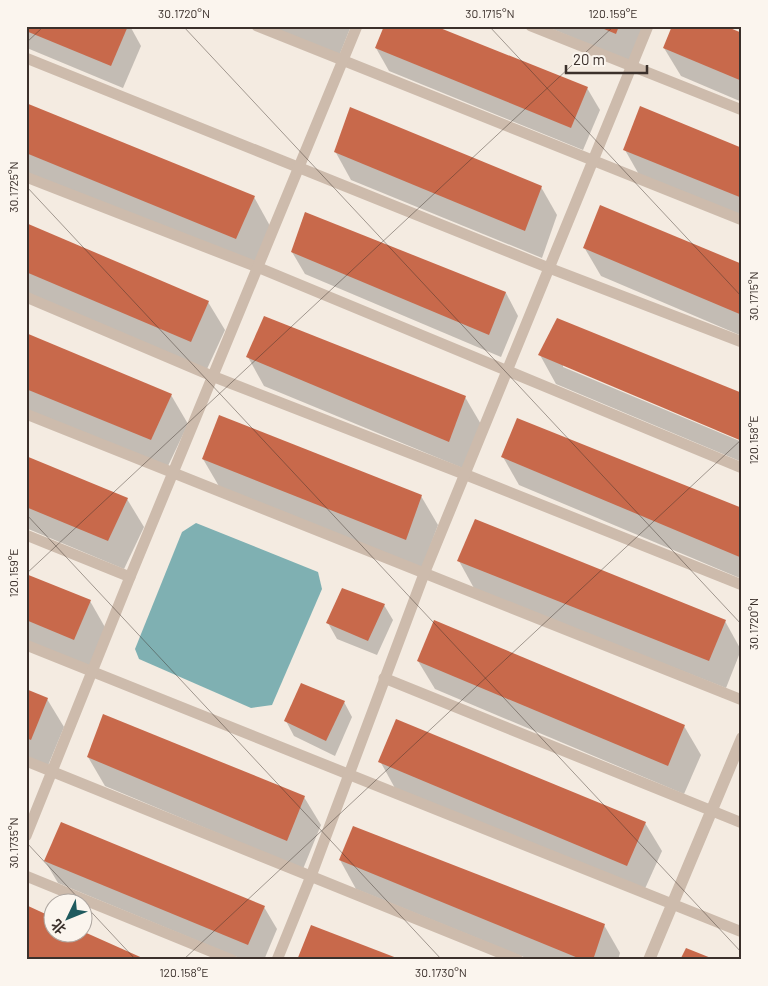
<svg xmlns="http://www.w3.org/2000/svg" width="768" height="986" viewBox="0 0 768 986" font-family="Barlow,'Noto Sans SC',sans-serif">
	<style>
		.water { fill: #7fb0b2 }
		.shadow { fill: #0003 }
		.building { fill: #c8694b }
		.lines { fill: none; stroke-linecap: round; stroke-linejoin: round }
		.lane { stroke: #cdbbac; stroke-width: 11 }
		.street { stroke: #cdbbac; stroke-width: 12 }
		.ticks { fill: none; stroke: #3b302b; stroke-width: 1; stroke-opacity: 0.45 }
		.neatline { fill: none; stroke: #3b302b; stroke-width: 2 }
		.ticks-label { font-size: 12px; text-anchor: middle; fill: #3b302b }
	</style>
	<rect width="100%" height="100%" fill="#f4ebe1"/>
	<path class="water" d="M 196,523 L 318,572 L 322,589 L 272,705 L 251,708 L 139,659 L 135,649 L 182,532 Z"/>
	<g class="shadow">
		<path d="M 26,26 L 130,26 L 141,46 L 123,88 L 27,48 Z"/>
		<path d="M 264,26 L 351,26 L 339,56 Z"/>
		<path d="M 386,26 L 587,88 L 600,110 L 583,150 L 389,71 L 376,48 Z"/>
		<path d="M 545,26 L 646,26 L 632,62 Z"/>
		<path d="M 742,35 L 742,102 L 681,76 L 664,48 Z"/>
		<path d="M 26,105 L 254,197 L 270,226 L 253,267 L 26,174 Z"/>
		<path d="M 742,149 L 742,219 L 641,178 L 625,150 Z"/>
		<path d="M 335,151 L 541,187 L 557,215 L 542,258 L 351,180 Z"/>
		<path d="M 305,213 L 506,293 L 518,316 L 501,357 L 305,274 L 292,252 Z"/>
		<path d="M 26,225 L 208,302 L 225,330 L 207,369 L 26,293 Z"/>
		<path d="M 584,247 L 742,266 L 742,336 L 601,276 Z"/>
		<path d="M 26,334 L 171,395 L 188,424 L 167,468 L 26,410 Z"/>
		<path d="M 540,355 L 563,364 L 563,367 L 742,442 L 742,462 L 556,384 Z"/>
		<path d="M 248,357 L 465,397 L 482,426 L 465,469 L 264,386 Z"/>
		<path d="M 26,457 L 127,499 L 144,527 L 124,569 L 26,528 Z"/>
		<path d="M 503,457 L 742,510 L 742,579 L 519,485 Z"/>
		<path d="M 203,459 L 421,496 L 438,525 L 422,568 L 220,488 Z"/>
		<path d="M 459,561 L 725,621 L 741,650 L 726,688 L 475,590 Z"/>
		<path d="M 26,575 L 90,601 L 106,629 L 90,667 L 26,641 Z"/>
		<path d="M 384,605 L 393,620 L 377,655 L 337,639 L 328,623 Z"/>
		<path d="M 418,661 L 684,726 L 701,755 L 684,794 L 435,689 Z"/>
		<path d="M 26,691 L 47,699 L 64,727 L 47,768 L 26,759 Z"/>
		<path d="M 344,702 L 352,717 L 335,756 L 294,736 L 286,721 Z"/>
		<path d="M 88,757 L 304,797 L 321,825 L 303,869 L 105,786 Z"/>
		<path d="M 380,761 L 645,823 L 662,851 L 643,893 L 396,790 Z"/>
		<path d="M 340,860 L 604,925 L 620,953 L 618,960 L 531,960 L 356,889 Z"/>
		<path d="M 45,861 L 264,907 L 277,929 L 264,960 L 244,960 L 58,883 Z"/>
		<path d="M 26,907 L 52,919 L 52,934 L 82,934 L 144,960 L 26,960 Z"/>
	</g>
	<g class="building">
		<path d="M 26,26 L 128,26 L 111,66 L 26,31 Z"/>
		<path d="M 384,26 L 435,26 L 588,87 L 571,128 L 375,48 Z"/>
		<path d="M 597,26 L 619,26 L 616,34 Z"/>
		<path d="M 672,26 L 725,26 L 742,33 L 742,81 L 663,48 Z"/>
		<path d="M 26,103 L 255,196 L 236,239 L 26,153 Z"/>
		<path d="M 640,106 L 742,148 L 742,198 L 623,150 Z"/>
		<path d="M 350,107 L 542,186 L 525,231 L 334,152 Z"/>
		<path d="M 600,205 L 742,264 L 742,315 L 583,248 Z"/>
		<path d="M 305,212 L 506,292 L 489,335 L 291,252 Z"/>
		<path d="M 26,223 L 209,301 L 191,342 L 26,272 Z"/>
		<path d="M 264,316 L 466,396 L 449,442 L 246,357 Z"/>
		<path d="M 557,318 L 742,393 L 742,441 L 538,355 Z"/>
		<path d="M 26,333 L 172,394 L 151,440 L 26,389 Z"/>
		<path d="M 219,415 L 422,495 L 406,540 L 202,459 Z"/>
		<path d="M 517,418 L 742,508 L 742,558 L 501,457 Z"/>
		<path d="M 26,456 L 128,498 L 108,541 L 26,507 Z"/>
		<path d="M 475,519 L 726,620 L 709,661 L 457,561 Z"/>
		<path d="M 26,574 L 91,600 L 74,640 L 26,620 Z"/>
		<path d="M 342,588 L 385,604 L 368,641 L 326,623 Z"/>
		<path d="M 434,620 L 685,725 L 668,766 L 417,661 Z"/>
		<path d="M 301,683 L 345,701 L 326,741 L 284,721 Z"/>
		<path d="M 26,689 L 48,698 L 31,740 L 26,738 Z"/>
		<path d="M 103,714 L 305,796 L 287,841 L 87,757 Z"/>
		<path d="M 396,719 L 646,822 L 627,866 L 378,762 Z"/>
		<path d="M 61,822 L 265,906 L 248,945 L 44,861 Z"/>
		<path d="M 353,826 L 605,924 L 593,960 L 583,960 L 339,860 Z"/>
		<path d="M 26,905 L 52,917 L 52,934 L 82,934 L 82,931 L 147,960 L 26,960 Z"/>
		<path d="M 311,925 L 402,960 L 297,960 Z"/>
		<path d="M 686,948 L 716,960 L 680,960 Z"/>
	</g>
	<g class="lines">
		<g class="lane">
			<path d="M 257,26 L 742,220"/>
			<path d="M 531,26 L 742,110"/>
			<path d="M 26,58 L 549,268 L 742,342"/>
			<path d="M 26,177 L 257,267 L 742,468"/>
			<path d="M 26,297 L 212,376 L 464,474 L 742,585"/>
			<path d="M 26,414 L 742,700"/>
			<path d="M 26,535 L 130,577"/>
			<path d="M 26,645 L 742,932"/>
			<path d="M 384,678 L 742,823"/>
			<path d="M 26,761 L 518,960"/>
			<path d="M 26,836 L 130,577 L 357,26"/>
			<path d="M 26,876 L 232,960"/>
			<path d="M 277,960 L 311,876 L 424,574 L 648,26"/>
		</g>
		<path class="street" d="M 649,960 L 742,738"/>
	</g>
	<path class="ticks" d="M 183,26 L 742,625M 489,26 L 742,297M 26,43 L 44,26M 26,186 L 742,953M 26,514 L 442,960M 26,574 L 614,26M 26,842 L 136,960M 183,960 L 742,439"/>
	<rect width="768" height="986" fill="none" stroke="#fbf5ee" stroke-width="55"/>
	<g transform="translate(68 918) rotate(227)"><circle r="24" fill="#fbf5ee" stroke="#aea6a0"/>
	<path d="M0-4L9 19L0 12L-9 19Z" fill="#1f5a5e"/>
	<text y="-8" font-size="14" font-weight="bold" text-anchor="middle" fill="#3b302b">北</text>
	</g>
	<path d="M566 65v8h81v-8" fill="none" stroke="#3b302b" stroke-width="2.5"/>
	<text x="573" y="65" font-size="15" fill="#3b302b" stroke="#fbf5ee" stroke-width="4" paint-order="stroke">20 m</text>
	<rect x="28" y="28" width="712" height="930" class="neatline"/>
	<g class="ticks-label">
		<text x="184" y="18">30.1720°N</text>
		<text x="490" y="18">30.1715°N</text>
		<text x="613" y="18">120.159°E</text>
		<text transform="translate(14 187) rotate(-90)" y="4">30.1725°N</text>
		<text transform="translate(754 296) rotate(-90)" y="4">30.1715°N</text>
		<text transform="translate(754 440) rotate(-90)" y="4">120.158°E</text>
		<text transform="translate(14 573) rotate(-90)" y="4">120.159°E</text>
		<text transform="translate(754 624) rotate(-90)" y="4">30.1720°N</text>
		<text transform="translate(14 843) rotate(-90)" y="4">30.1735°N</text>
		<text x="184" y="977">120.158°E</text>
		<text x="441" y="977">30.1730°N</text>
	</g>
</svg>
